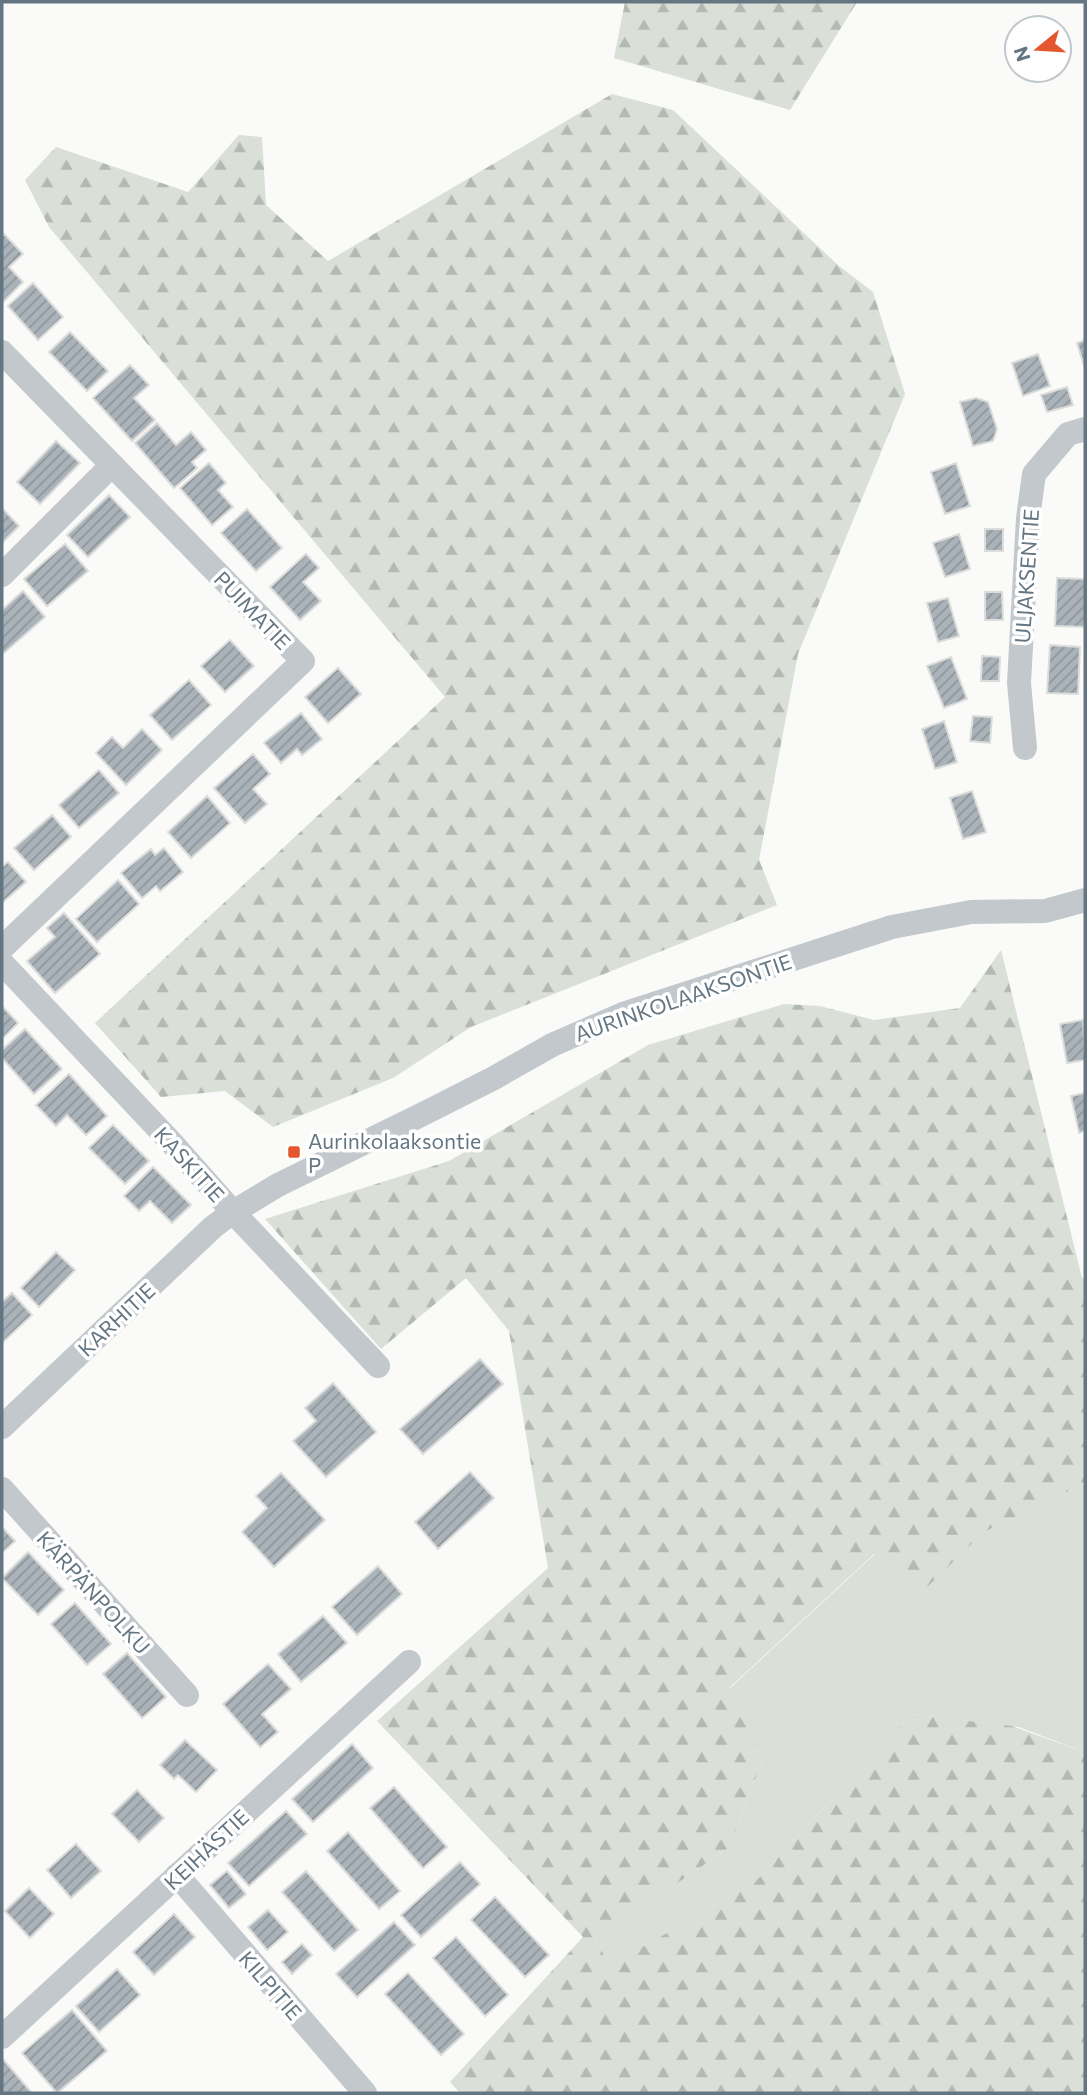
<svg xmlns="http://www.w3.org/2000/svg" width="1087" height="2095" viewBox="0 0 1087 2095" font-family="Commissioner,sans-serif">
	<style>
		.grass { fill: #dadfd7 }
		.forest { fill: url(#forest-firs) }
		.building { fill: url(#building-hatch); stroke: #dcdcda; stroke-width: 2 }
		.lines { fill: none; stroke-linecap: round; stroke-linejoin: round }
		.minor { stroke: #c3c8cc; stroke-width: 24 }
		.poi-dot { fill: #e4572e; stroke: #fff; stroke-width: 2.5 }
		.labels { text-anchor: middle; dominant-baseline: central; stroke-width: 7; stroke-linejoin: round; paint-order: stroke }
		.street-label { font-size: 21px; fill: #657683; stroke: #fff }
		.poi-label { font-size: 21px; fill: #657683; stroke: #fff; text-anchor: start }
	</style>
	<defs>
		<pattern id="forest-firs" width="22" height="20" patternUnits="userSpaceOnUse" patternTransform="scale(1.75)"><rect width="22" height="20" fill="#dadfd7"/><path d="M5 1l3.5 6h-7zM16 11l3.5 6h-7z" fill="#b4b9b4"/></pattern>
		<pattern id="building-hatch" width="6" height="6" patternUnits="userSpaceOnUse" patternTransform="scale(1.75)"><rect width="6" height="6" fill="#aab3b9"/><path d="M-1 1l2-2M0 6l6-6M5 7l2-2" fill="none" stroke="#8e969c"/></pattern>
	</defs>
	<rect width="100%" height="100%" fill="#fafaf8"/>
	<path class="grass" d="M 1085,1483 L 1084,1752 L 1019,1727 L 911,1714 L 755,1882 L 610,1967 L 595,1939 L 729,1848 L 762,1761 L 729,1689 L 875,1554 L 924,1589 L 984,1532 Z"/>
	<g class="forest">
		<path d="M 625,2 L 857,2 L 790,110 L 614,58 Z"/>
		<path d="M 612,94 L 673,110 L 839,266 L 873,292 L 905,394 L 798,654 L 759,860 L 777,905 L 471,1027 L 393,1078 L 273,1127 L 225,1091 L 161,1097 L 95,1023 L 445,697 L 49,227 L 25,180 L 56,147 L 188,192 L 239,135 L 262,137 L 266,205 L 328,261 Z"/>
		<path d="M 1001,950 L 1082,1278 L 1085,1280 L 1085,1483 L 984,1532 L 924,1590 L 874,1554 L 729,1688 L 762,1761 L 729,1848 L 595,1939 L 610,1966 L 755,1882 L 911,1714 L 1012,1726 L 1084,1752 L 1085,1751 L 1085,2093 L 460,2093 L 450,2082 L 583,1937 L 377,1721 L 548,1568 L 509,1331 L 466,1278 L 381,1349 L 265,1219 L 449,1161 L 648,1045 L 784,1004 L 820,1006 L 874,1020 L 960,1008 Z"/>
	</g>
	<g class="building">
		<path d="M 4,234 L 23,254 L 9,267 L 23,282 L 2,303 L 2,236 Z"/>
		<path d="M 33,283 L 63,317 L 38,340 L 8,306 Z"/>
		<path d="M 70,332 L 108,371 L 87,391 L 49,352 Z"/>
		<path d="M 1085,340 L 1085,369 L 1077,343 Z"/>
		<path d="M 1038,354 L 1050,386 L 1023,396 L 1012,363 Z"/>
		<path d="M 130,365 L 149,385 L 134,398 L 155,420 L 132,441 L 93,398 Z"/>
		<path d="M 1067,387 L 1073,405 L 1047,412 L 1041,395 Z"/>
		<path d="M 976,398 L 988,402 L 997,429 L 993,441 L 973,446 L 960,402 Z"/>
		<path d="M 157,423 L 176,445 L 191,432 L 206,450 L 192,462 L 197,468 L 174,488 L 135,443 Z"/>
		<path d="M 56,441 L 80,463 L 40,504 L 17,482 Z"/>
		<path d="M 209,463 L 226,483 L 218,490 L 233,507 L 212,525 L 180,488 Z"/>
		<path d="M 956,463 L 970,506 L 945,514 L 931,472 Z"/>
		<path d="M 109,495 L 130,517 L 88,557 L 67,535 Z"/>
		<path d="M 2,508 L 19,526 L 2,543 Z"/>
		<path d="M 247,509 L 282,548 L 256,571 L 221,533 Z"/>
		<rect x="985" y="529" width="18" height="22"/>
		<path d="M 959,534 L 970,569 L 945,577 L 933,543 Z"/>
		<path d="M 65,544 L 88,571 L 47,606 L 24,579 Z"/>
		<path d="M 306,554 L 319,568 L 303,582 L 321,601 L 300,620 L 270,587 Z"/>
		<path d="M 1057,578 L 1085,579 L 1085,627 L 1055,626 Z"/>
		<path d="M 23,591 L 45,617 L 4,653 L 2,651 L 2,610 Z"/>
		<path d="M 985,592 L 1002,592 L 1003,620 L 985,620 Z"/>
		<path d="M 948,598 L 959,636 L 938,642 L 927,603 Z"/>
		<path d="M 230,640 L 254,666 L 225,692 L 201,666 Z"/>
		<path d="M 1050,645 L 1080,647 L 1078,694 L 1047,693 Z"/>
		<path d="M 982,656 L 1000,657 L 999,681 L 981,681 Z"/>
		<path d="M 951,657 L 967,699 L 944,708 L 927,666 Z"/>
		<path d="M 338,668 L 361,694 L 328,723 L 305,697 Z"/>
		<path d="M 189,680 L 211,705 L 172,740 L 150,715 Z"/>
		<path d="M 301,713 L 322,739 L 302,755 L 297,749 L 281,763 L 264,743 Z"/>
		<path d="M 973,716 L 992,717 L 990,743 L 970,741 Z"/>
		<path d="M 944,721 L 957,762 L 935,769 L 922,729 Z"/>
		<path d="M 142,729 L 162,750 L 126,785 L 96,753 L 112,737 L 123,748 Z"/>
		<path d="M 253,754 L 270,774 L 253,789 L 267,804 L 245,823 L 214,788 Z"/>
		<path d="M 99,770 L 119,793 L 79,828 L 59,805 Z"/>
		<path d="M 972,791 L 986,832 L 963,839 L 950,798 Z"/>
		<path d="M 207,796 L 230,823 L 191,858 L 168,832 Z"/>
		<path d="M 52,815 L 71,837 L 34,870 L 14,848 Z"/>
		<path d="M 164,848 L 183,872 L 160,891 L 156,886 L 142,898 L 121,873 L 151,849 L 155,855 Z"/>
		<path d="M 8,862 L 26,882 L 2,903 L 2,867 Z"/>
		<path d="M 118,880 L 139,904 L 97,942 L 76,919 Z"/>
		<path d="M 64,913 L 100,954 L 55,993 L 27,961 L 55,937 L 47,928 Z"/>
		<path d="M 2,1006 L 18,1023 L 2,1039 Z"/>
		<path d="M 1083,1020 L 1085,1060 L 1067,1063 L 1060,1024 Z"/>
		<path d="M 25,1029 L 62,1069 L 34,1094 L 2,1058 L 2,1050 Z"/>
		<path d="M 69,1074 L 107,1116 L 86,1135 L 67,1115 L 56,1126 L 36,1105 Z"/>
		<path d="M 1085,1093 L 1085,1131 L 1079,1133 L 1071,1096 Z"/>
		<path d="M 113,1125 L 149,1161 L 125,1184 L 89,1148 Z"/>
		<path d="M 153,1167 L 191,1205 L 172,1223 L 150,1201 L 139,1211 L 124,1196 Z"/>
		<path d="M 56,1252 L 75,1270 L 39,1307 L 21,1288 Z"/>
		<path d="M 12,1293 L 32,1315 L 2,1343 L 2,1302 Z"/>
		<path d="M 480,1359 L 503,1384 L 423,1454 L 400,1429 Z"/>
		<path d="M 333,1383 L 376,1432 L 326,1477 L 293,1441 L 316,1421 L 305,1408 Z"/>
		<path d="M 470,1472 L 494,1498 L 438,1549 L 415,1522 Z"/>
		<path d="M 281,1473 L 325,1520 L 274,1567 L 242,1532 L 267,1508 L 256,1496 Z"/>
		<path d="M 2,1527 L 15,1541 L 2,1553 Z"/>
		<path d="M 28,1552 L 64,1590 L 38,1615 L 2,1578 Z"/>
		<path d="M 378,1566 L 402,1594 L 357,1635 L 332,1607 Z"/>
		<path d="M 75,1603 L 111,1644 L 87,1665 L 51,1624 Z"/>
		<path d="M 323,1616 L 347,1643 L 301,1682 L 278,1654 Z"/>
		<path d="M 127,1653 L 166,1697 L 142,1718 L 103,1674 Z"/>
		<path d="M 268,1664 L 291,1689 L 262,1714 L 278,1732 L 260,1747 L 223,1704 Z"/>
		<path d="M 185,1740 L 217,1770 L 196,1792 L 178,1775 L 174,1779 L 160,1765 Z"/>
		<path d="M 352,1744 L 373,1768 L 313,1822 L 292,1799 Z"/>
		<path d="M 394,1787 L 447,1847 L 423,1868 L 370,1808 Z"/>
		<path d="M 137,1790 L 164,1818 L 139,1842 L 112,1814 Z"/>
		<path d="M 286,1811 L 307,1834 L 249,1886 L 228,1863 Z"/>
		<path d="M 348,1832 L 400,1891 L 379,1909 L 327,1851 Z"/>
		<path d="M 76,1844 L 101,1871 L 71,1898 L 47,1870 Z"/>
		<path d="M 460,1862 L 480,1884 L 421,1937 L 401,1915 Z"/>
		<path d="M 227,1871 L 246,1894 L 229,1908 L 210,1885 Z"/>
		<path d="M 306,1871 L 358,1930 L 334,1951 L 282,1892 Z"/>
		<path d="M 29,1888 L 54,1914 L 30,1938 L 5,1911 Z"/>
		<path d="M 495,1897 L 549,1955 L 525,1977 L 471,1920 Z"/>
		<path d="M 268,1910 L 288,1932 L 267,1950 L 248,1927 Z"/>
		<path d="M 174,1914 L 195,1937 L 154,1975 L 133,1952 Z"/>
		<path d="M 394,1922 L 415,1945 L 357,1997 L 336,1974 Z"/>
		<path d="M 456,1937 L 508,1995 L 485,2016 L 433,1958 Z"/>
		<path d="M 302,1944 L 312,1955 L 292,1974 L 282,1962 Z"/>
		<path d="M 117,1969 L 140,1995 L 99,2032 L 76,2006 Z"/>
		<path d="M 408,1973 L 464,2034 L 441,2055 L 385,1994 Z"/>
		<path d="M 72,2010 L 107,2051 L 57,2093 L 22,2053 Z"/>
		<path d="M 2,2058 L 32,2093 L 2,2093 Z"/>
	</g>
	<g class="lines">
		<g class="minor">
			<path d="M 2,352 L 303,661 L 2,948"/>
			<path d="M 2,575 L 112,465"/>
			<path d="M 1025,748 L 1019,683 L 1028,518 L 1034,474 L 1068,434 L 1085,429"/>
			<path d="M 2,963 L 171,1142 L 233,1212 L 378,1366"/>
			<path d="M 2,1427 L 213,1227 L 233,1212 L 278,1185 L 425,1113 L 494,1078 L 552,1045 L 623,1014 L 892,927 L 971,912 L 1045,911 L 1085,900"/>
			<path d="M 2,1489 L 187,1695"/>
			<path d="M 177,1875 L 365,2093"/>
			<path d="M 2,2037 L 409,1662"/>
		</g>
	</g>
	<rect class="poi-dot" x="287" y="1145" width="14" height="14" rx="3.5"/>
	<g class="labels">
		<g class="street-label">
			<text transform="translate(1026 576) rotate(-86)">ULJAKSENTIE</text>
			<text transform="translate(253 610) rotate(46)">PUIMATIE</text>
			<text transform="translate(683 997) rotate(-19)">AURINKOLAAKSONTIE</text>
			<text transform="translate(190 1164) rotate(48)">KASKITIE</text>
			<text transform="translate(116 1319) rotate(-43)">KARHITIE</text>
			<text transform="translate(94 1592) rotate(48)">KÄRPÄNPOLKU</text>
			<text transform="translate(206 1849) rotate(-43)">KEIHÄSTIE</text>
			<text transform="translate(271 1985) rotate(49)">KILPITIE</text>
		</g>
		<g class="poi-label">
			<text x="308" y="1140">Aurinkolaaksontie<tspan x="308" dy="24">P</tspan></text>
		</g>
	</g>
	<rect width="1087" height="2095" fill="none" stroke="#657683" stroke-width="7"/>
	<g transform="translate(1038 49) rotate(252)"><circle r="33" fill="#ffffff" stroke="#c1c8cd" stroke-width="2"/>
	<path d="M0-5L12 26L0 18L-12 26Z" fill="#e4572e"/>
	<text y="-10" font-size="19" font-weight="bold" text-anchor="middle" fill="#657683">N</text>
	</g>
</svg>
